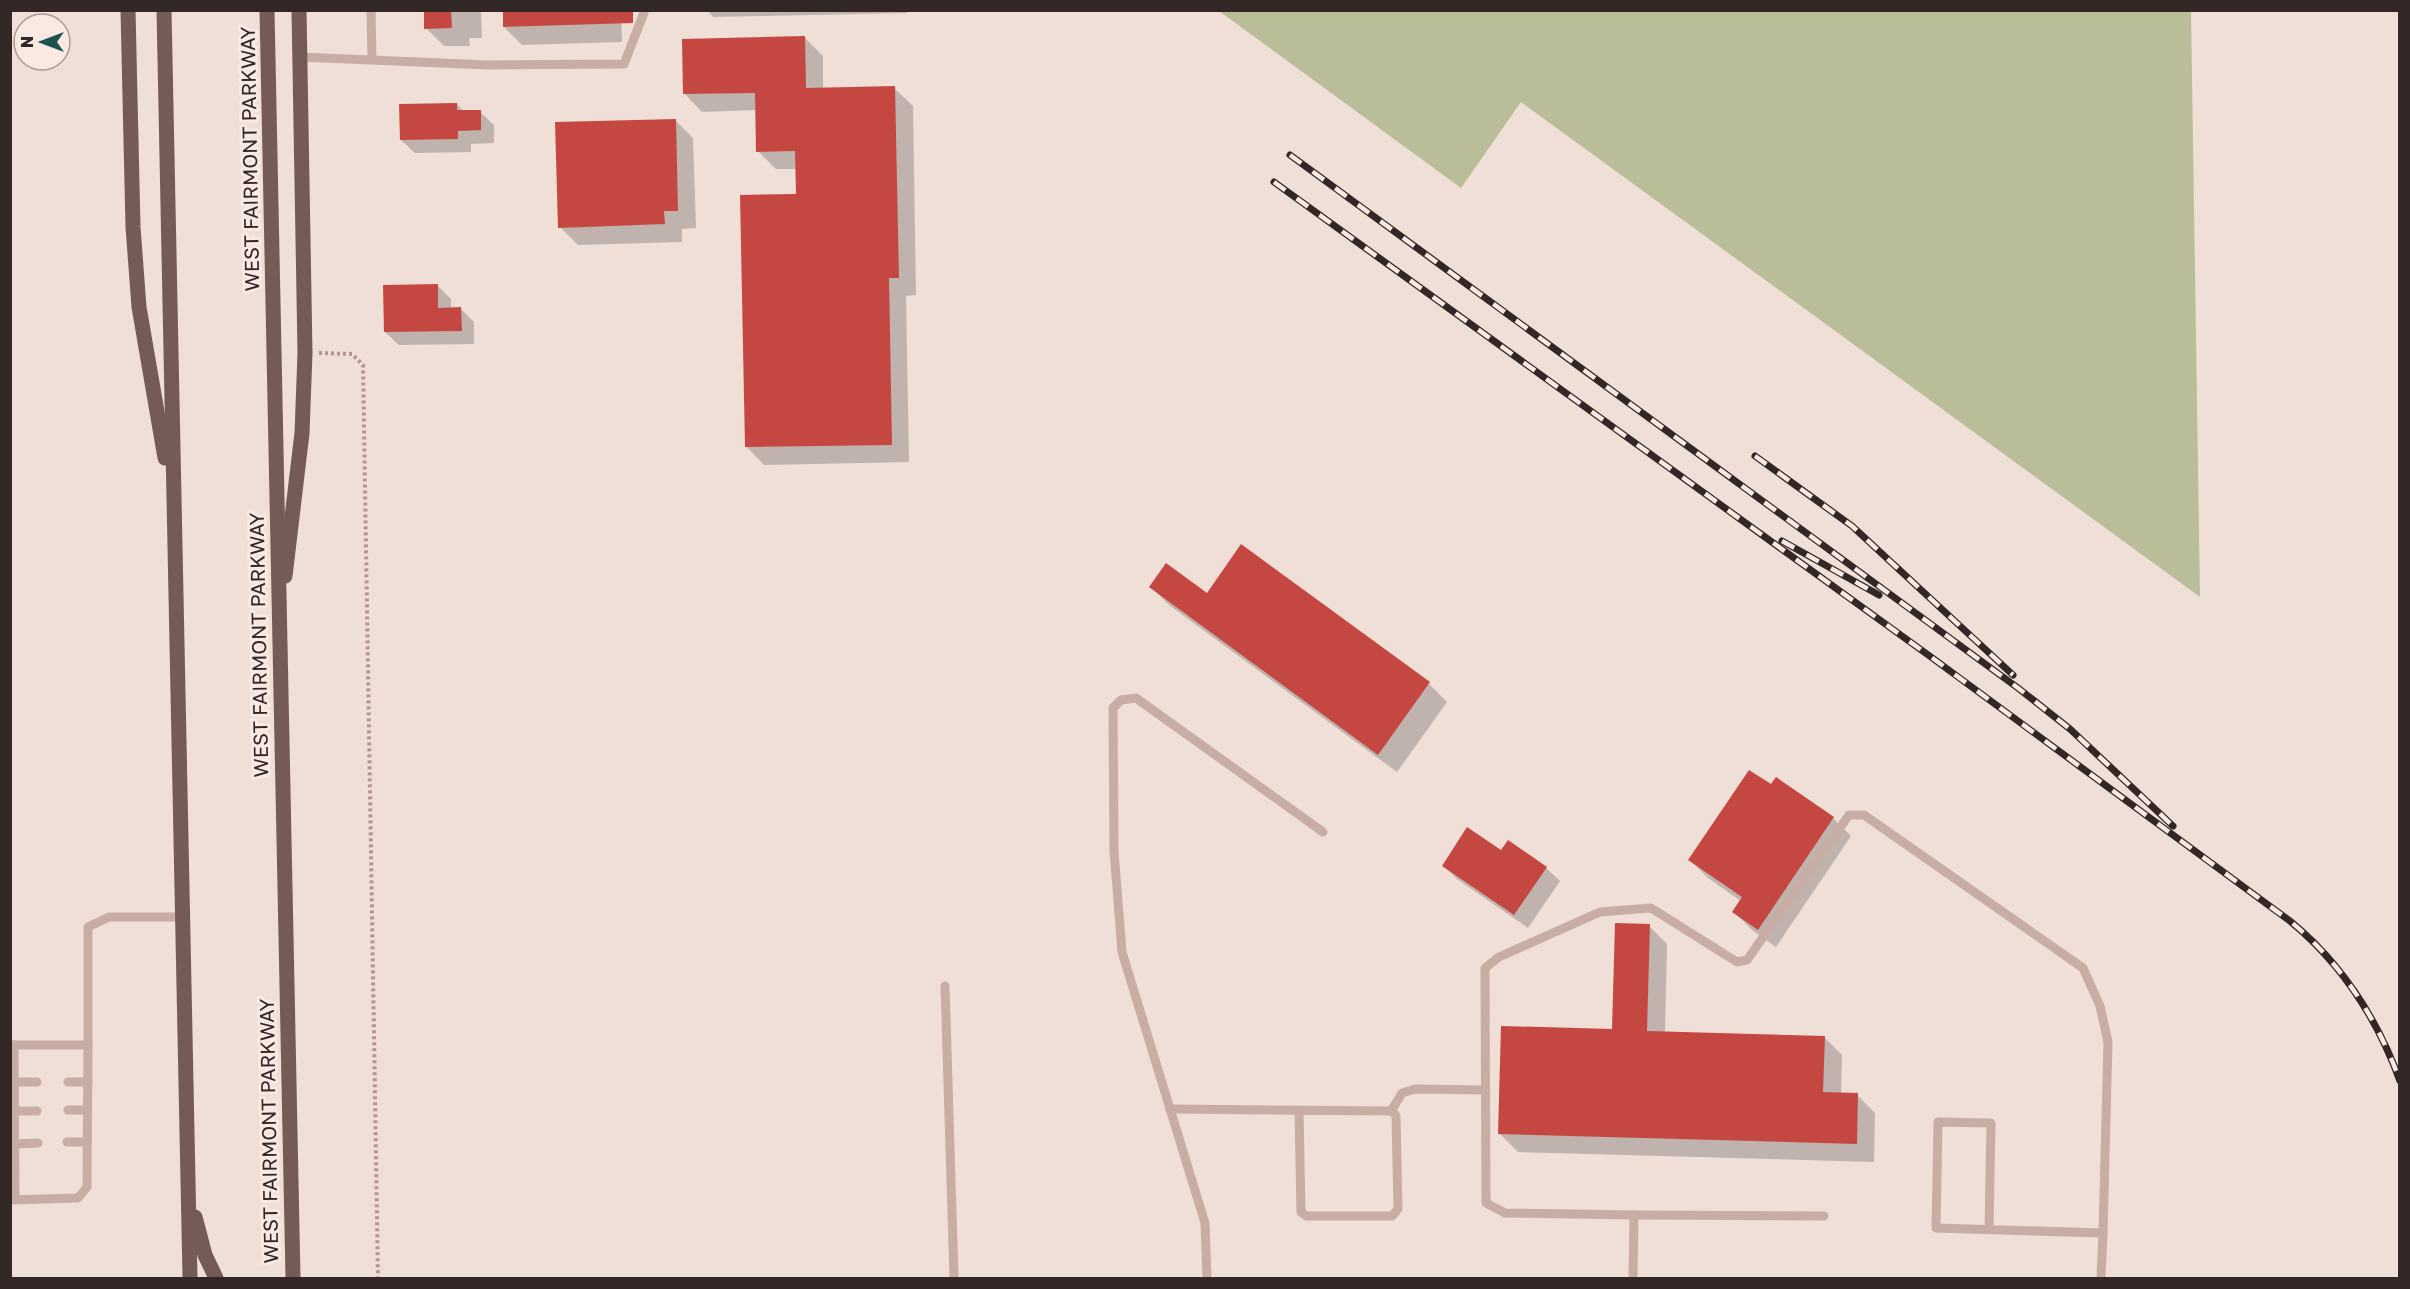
<svg xmlns="http://www.w3.org/2000/svg" width="2410" height="1289" viewBox="0 0 2410 1289" font-family="'Golos Text',sans-serif">
	<style>
		.green { fill: #b9be98 }
		.shadow { fill: #0003 }
		.building { fill: #c44841 }
		.lines { fill: none; stroke-linecap: round; stroke-linejoin: round }
		.path { stroke: #b3978e; stroke-width: 4; stroke-dasharray: 3 3; stroke-linecap: butt }
		.service { stroke: #c7ada3; stroke-width: 9 }
		.primary { stroke: #755b56; stroke-width: 15 }
		.rail-casing { stroke: #332725; stroke-width: 7 }
		.rail { stroke: #f8eae3; stroke-width: 4.5; stroke-dasharray: 14; stroke-linecap: butt }
		.labels { text-anchor: middle; dominant-baseline: central; stroke-width: 6; stroke-linejoin: round; paint-order: stroke }
		.street-label { font-size: 20px; fill: #332725; stroke: #f8eae3 }
	</style>
	<rect width="100%" height="100%" fill="#f0dfd7"/>
	<path class="green" d="M 1219,11 L 2191,11 L 2200,597 L 1521,102 L 1461,188 Z"/>
	<g class="shadow">
		<path d="M 425,10 L 481,10 L 482,38 L 469,38 L 470,46 L 444,46 L 426,28 Z"/>
		<path d="M 621,10 L 622,42 L 522,45 L 504,27 Z"/>
		<path d="M 707,10 L 907,10 L 907,13 L 713,17 Z"/>
		<path d="M 805,38 L 823,56 L 823,89 L 894,88 L 913,106 L 916,295 L 906,296 L 909,462 L 764,465 L 746,446 L 797,196 L 797,169 L 776,169 L 758,151 L 757,110 L 702,112 L 684,93 Z"/>
		<path d="M 457,104 L 464,112 L 480,112 L 494,125 L 494,143 L 471,144 L 471,152 L 415,153 L 401,140 Z"/>
		<path d="M 675,120 L 693,138 L 696,228 L 682,229 L 682,242 L 578,245 L 560,227 Z"/>
		<path d="M 437,285 L 451,299 L 451,309 L 461,309 L 474,322 L 474,344 L 399,345 L 385,332 Z"/>
		<path d="M 1241,547 L 1429,684 L 1447,702 L 1397,772 L 1169,605 L 1151,587 L 1207,595 Z"/>
		<path d="M 1771,786 L 1833,818 L 1851,836 L 1776,947 L 1752,930 L 1734,912 L 1741,901 L 1708,878 L 1690,860 Z"/>
		<path d="M 1502,852 L 1546,868 L 1560,881 L 1528,928 L 1457,879 L 1444,866 Z"/>
		<path d="M 1649,926 L 1667,944 L 1665,1033 L 1824,1037 L 1842,1055 L 1841,1094 L 1857,1095 L 1875,1113 L 1874,1162 L 1518,1152 L 1500,1134 L 1613,1031 Z"/>
	</g>
	<g class="building">
		<path d="M 424,10 L 451,10 L 452,28 L 424,29 Z"/>
		<path d="M 503,10 L 633,10 L 633,23 L 503,27 Z"/>
		<path d="M 805,36 L 806,88 L 895,86 L 899,278 L 889,278 L 892,445 L 745,447 L 740,195 L 796,194 L 795,151 L 756,152 L 755,93 L 683,94 L 682,39 Z"/>
		<path d="M 457,103 L 457,110 L 481,110 L 481,130 L 458,131 L 458,139 L 400,140 L 399,104 Z"/>
		<path d="M 676,119 L 678,211 L 664,211 L 665,224 L 558,228 L 555,122 Z"/>
		<path d="M 438,284 L 438,308 L 461,307 L 462,331 L 384,332 L 383,285 Z"/>
		<path d="M 1241,544 L 1430,682 L 1378,755 L 1149,587 L 1166,563 L 1207,593 Z"/>
		<path d="M 1749,770 L 1771,784 L 1776,777 L 1834,817 L 1758,930 L 1732,912 L 1742,897 L 1688,860 Z"/>
		<path d="M 1467,827 L 1501,850 L 1508,840 L 1547,867 L 1514,915 L 1442,866 Z"/>
		<path d="M 1615,923 L 1650,924 L 1647,1031 L 1825,1036 L 1823,1092 L 1858,1093 L 1857,1144 L 1498,1134 L 1501,1026 L 1612,1029 Z"/>
	</g>
	<g class="lines">
		<path class="path" d="M 319,353 L 352,354 L 363,365 L 378,1278"/>
		<g class="service">
			<path d="M 371,10 L 372,59"/>
			<path d="M 300,57 L 488,65 L 624,64 L 645,10"/>
			<path d="M 945,986 L 954,1278"/>
			<path d="M 10,1045 L 88,1045 L 88,927 L 109,917 L 182,917"/>
			<path d="M 14,1045 L 15,1199"/>
			<path d="M 14,1082 L 37,1082"/>
			<path d="M 68,1082 L 88,1082"/>
			<path d="M 1170,1109 L 1392,1111 L 1396,1116 L 1398,1209 L 1392,1216 L 1306,1216 L 1301,1212 L 1299,1111"/>
			<path d="M 68,1110 L 87,1110"/>
			<path d="M 14,1111 L 37,1111"/>
			<path d="M 1391,1111 L 1402,1093 L 1415,1089 L 1486,1090"/>
			<path d="M 67,1142 L 87,1142"/>
			<path d="M 14,1144 L 38,1143"/>
			<path d="M 10,1200 L 78,1198 L 87,1187 L 88,1045"/>
			<path d="M 1634,1215 L 1824,1216"/>
			<path d="M 1989,1230 L 1991,1123 L 1938,1122 L 1936,1228 L 2103,1233 L 2101,1278"/>
			<path d="M 1207,1278 L 1205,1223 L 1122,952 L 1114,851 L 1113,708 L 1121,700 L 1136,698 L 1323,832"/>
			<path d="M 1633,1278 L 1634,1215 L 1505,1213 L 1486,1203 L 1485,968 L 1499,957 L 1600,912 L 1651,908 L 1737,962 L 1747,960 L 1849,815 L 1864,815 L 2083,968 L 2100,1006 L 2108,1042 L 2103,1233"/>
		</g>
		<g class="primary">
			<path d="M 128,10 L 133,227 L 139,307 L 165,458"/>
			<path d="M 164,10 L 190,1278"/>
			<path d="M 267,10 L 293,1278"/>
			<path d="M 285,576 L 302,433 L 305,353 L 299,10"/>
			<path d="M 195,1217 L 205,1255 L 216,1278"/>
		</g>
		<g class="rail-casing">
			<g id="rail">
				<path d="M 1290,155 L 2018,688 L 2070,729 L 2173,826"/>
				<path d="M 1274,182 L 1931,657 L 2290,921 C 2341,963 2377,1018 2400,1081"/>
				<path d="M 1755,456 L 1852,526 L 2013,675"/>
				<path d="M 1782,541 L 1879,595"/>
			</g>
		</g>
		<use href="#rail" class="rail"/>
	</g>
	<g class="labels">
		<g class="street-label">
			<text transform="translate(249 159) rotate(-91)">WEST FAIRMONT PARKWAY</text>
			<text transform="translate(258 645) rotate(-91)">WEST FAIRMONT PARKWAY</text>
			<text transform="translate(268 1131) rotate(-91)">WEST FAIRMONT PARKWAY</text>
		</g>
	</g>
	<rect width="2410" height="1289" fill="none" stroke="#332725" stroke-width="24"/>
	<g transform="translate(42 42) rotate(270)"><circle r="28" fill="#f8eae3" stroke="#a99c97" stroke-width="1.5"/>
	<path d="M0-4.5L10 22L0 15L-10 22Z" fill="#1c534c"/>
	<text y="-9" font-size="16" font-weight="bold" text-anchor="middle" fill="#332725">N</text>
	</g>
</svg>
